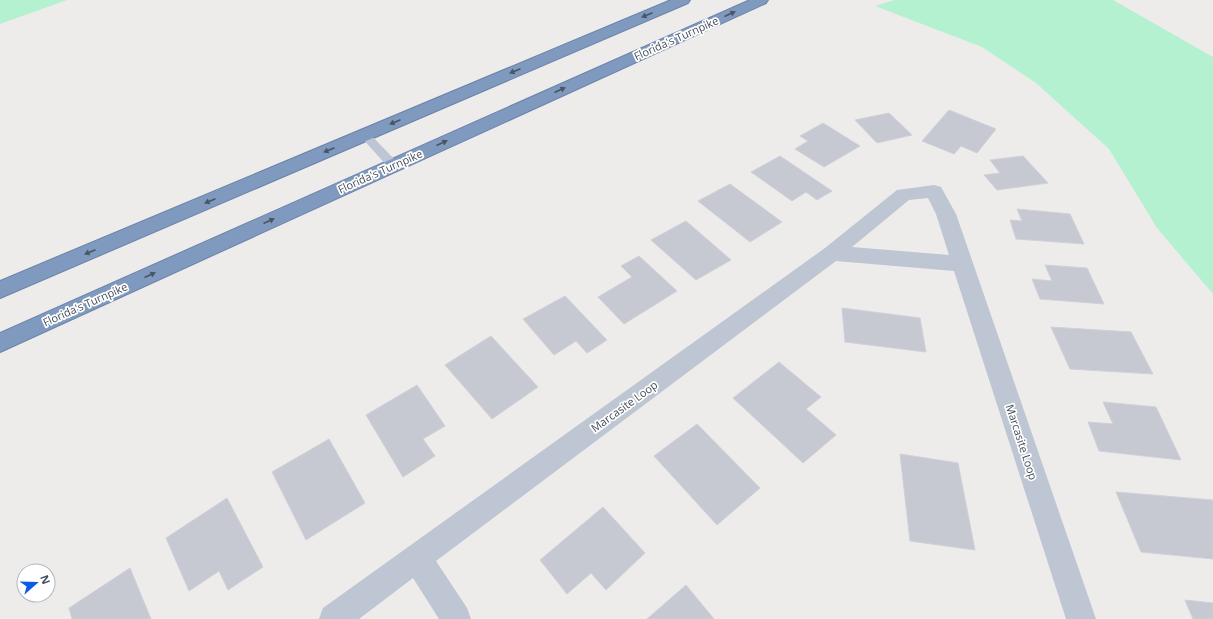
<svg xmlns="http://www.w3.org/2000/svg" width="1213" height="619" viewBox="0 0 1213 619" font-family="'Open Sans',sans-serif">
	<style>
		.green { fill: #b4f1d1 }
		.building { fill: #c7c9d2; stroke: #cfd0d8 }
		.lines { fill: none; stroke-linecap: round; stroke-linejoin: round }
		.highway-casing { stroke: #6a84aa; stroke-width: 2 }
		.lane { fill: #bdc6d2; fill-rule: evenodd }
		.street { fill: #bdc6d2; fill-rule: evenodd }
		.highway { fill: #7f99bf; fill-rule: evenodd }
		.oneway { fill: #495564 }
		.labels { text-anchor: middle; dominant-baseline: central; stroke-width: 3.5; stroke-linejoin: round; paint-order: stroke }
		.street-label { font-size: 11px; fill: #434d5a; stroke: #fff }
	</style>
	<rect width="100%" height="100%" fill="#eeebeb"/>
	<g class="green">
		<path d="M 0,0 L 67,0 L 0,24 Z"/>
		<path d="M 895,0 L 1113,0 L 1213,57 L 1213,294 L 1157,228 L 1109,149 L 1036,83 L 982,47 L 875,6 Z"/>
	</g>
	<g class="building">
		<path d="M 949,110 L 996,129 L 977,153 L 961,146 L 954,154 L 922,141 Z"/>
		<path d="M 889,113 L 912,135 L 877,143 L 855,120 Z"/>
		<path d="M 823,123 L 860,146 L 824,167 L 795,149 L 808,141 L 800,136 Z"/>
		<path d="M 780,156 L 832,191 L 817,200 L 806,192 L 792,201 L 751,172 Z"/>
		<path d="M 1023,156 L 1048,183 L 997,190 L 984,175 L 1000,173 L 990,160 Z"/>
		<path d="M 730,184 L 782,222 L 750,242 L 698,201 Z"/>
		<path d="M 1017,209 L 1070,214 L 1084,244 L 1016,239 L 1010,220 L 1022,221 Z"/>
		<path d="M 686,221 L 731,260 L 696,280 L 651,240 Z"/>
		<path d="M 639,256 L 677,291 L 624,324 L 598,297 L 632,277 L 621,266 Z"/>
		<path d="M 1045,265 L 1087,268 L 1104,304 L 1040,299 L 1032,279 L 1052,281 Z"/>
		<path d="M 565,296 L 607,340 L 587,353 L 576,341 L 554,355 L 523,319 Z"/>
		<path d="M 842,308 L 920,318 L 926,352 L 845,342 Z"/>
		<path d="M 1051,327 L 1131,332 L 1153,374 L 1070,369 Z"/>
		<path d="M 491,336 L 538,387 L 492,419 L 445,365 Z"/>
		<path d="M 779,362 L 821,397 L 806,409 L 836,435 L 803,463 L 733,398 Z"/>
		<path d="M 417,385 L 445,426 L 423,439 L 435,456 L 403,477 L 366,415 Z"/>
		<path d="M 1103,402 L 1156,407 L 1181,460 L 1099,451 L 1088,422 L 1113,424 Z"/>
		<path d="M 697,424 L 760,488 L 717,525 L 654,456 Z"/>
		<path d="M 329,439 L 365,503 L 306,540 L 272,472 Z"/>
		<path d="M 900,454 L 958,463 L 975,550 L 910,541 Z"/>
		<path d="M 1116,492 L 1213,500 L 1213,559 L 1141,552 Z"/>
		<path d="M 227,498 L 263,567 L 228,590 L 219,571 L 189,591 L 166,538 Z"/>
		<path d="M 603,507 L 645,553 L 606,590 L 591,573 L 567,594 L 540,560 Z"/>
		<path d="M 130,568 L 151,619 L 72,619 L 69,608 Z"/>
		<path d="M 686,585 L 714,619 L 647,619 Z"/>
		<path d="M 1185,600 L 1213,603 L 1213,619 L 1193,619 Z"/>
	</g>
	<g class="lines">
		<g class="highway-casing">
			<g id="highway">
				<path d="M 671,0 L 690,0 L 688,3 L 0,298 L 0,281 Z"/>
				<path d="M 750,0 L 768,0 L 766,3 L 0,352 L 0,333 Z"/>
			</g>
		</g>
		<path class="lane" d="M 365,132 L 369,133 L 397,162 L 399,165 L 397,168 L 389,168 L 361,137 L 359,135 Z"/>
		<path class="street" d="M 934,185 L 941,187 L 956,214 L 1096,619 L 1066,619 L 954,271 L 836,261 L 436,561 L 467,608 L 471,619 L 439,619 L 413,578 L 359,619 L 319,619 L 323,608 L 825,248 L 897,190 ZM 928,198 L 936,214 L 949,255 L 852,247 L 909,200 Z"/>
		<use href="#highway" class="highway"/>
	</g>
	<defs><path id="oneway-solid" d="M-6-.8H1V-3.2L6.5 0L1 3.2V.8H-6Z"/></defs>
	<g class="oneway">
		<use href="#oneway-solid" transform="translate(730 14) rotate(-24)"/>
		<use href="#oneway-solid" transform="translate(647 15) rotate(157)"/>
		<use href="#oneway-solid" transform="translate(515 71) rotate(157)"/>
		<use href="#oneway-solid" transform="translate(560 90) rotate(-24)"/>
		<use href="#oneway-solid" transform="translate(395 122) rotate(157)"/>
		<use href="#oneway-solid" transform="translate(442 143) rotate(-24)"/>
		<use href="#oneway-solid" transform="translate(329 150) rotate(157)"/>
		<use href="#oneway-solid" transform="translate(210 201) rotate(157)"/>
		<use href="#oneway-solid" transform="translate(269 221) rotate(-24)"/>
		<use href="#oneway-solid" transform="translate(90 252) rotate(157)"/>
		<use href="#oneway-solid" transform="translate(150 275) rotate(-24)"/>
	</g>
	<g class="labels">
		<g class="street-label">
			<text transform="translate(676 38) rotate(-24)">Florida's Turnpike</text>
			<text transform="translate(380 171) rotate(-24)">Florida's Turnpike</text>
			<text transform="translate(85 304) rotate(-24)">Florida's Turnpike</text>
			<text transform="translate(624 406) rotate(-36)">Marcasite Loop</text>
			<text transform="translate(1022 442) rotate(72)">Marcasite Loop</text>
		</g>
	</g>
	<g transform="translate(36 583) rotate(70)"><circle r="19" fill="#ffffff" stroke="#b4b8bd"/>
	<path d="M0-3L7 15L0 10L-7 15Z" fill="#0d5ae7"/>
	<text y="-6" font-size="11" font-weight="bold" text-anchor="middle" fill="#434d5a">N</text>
	</g>
</svg>
